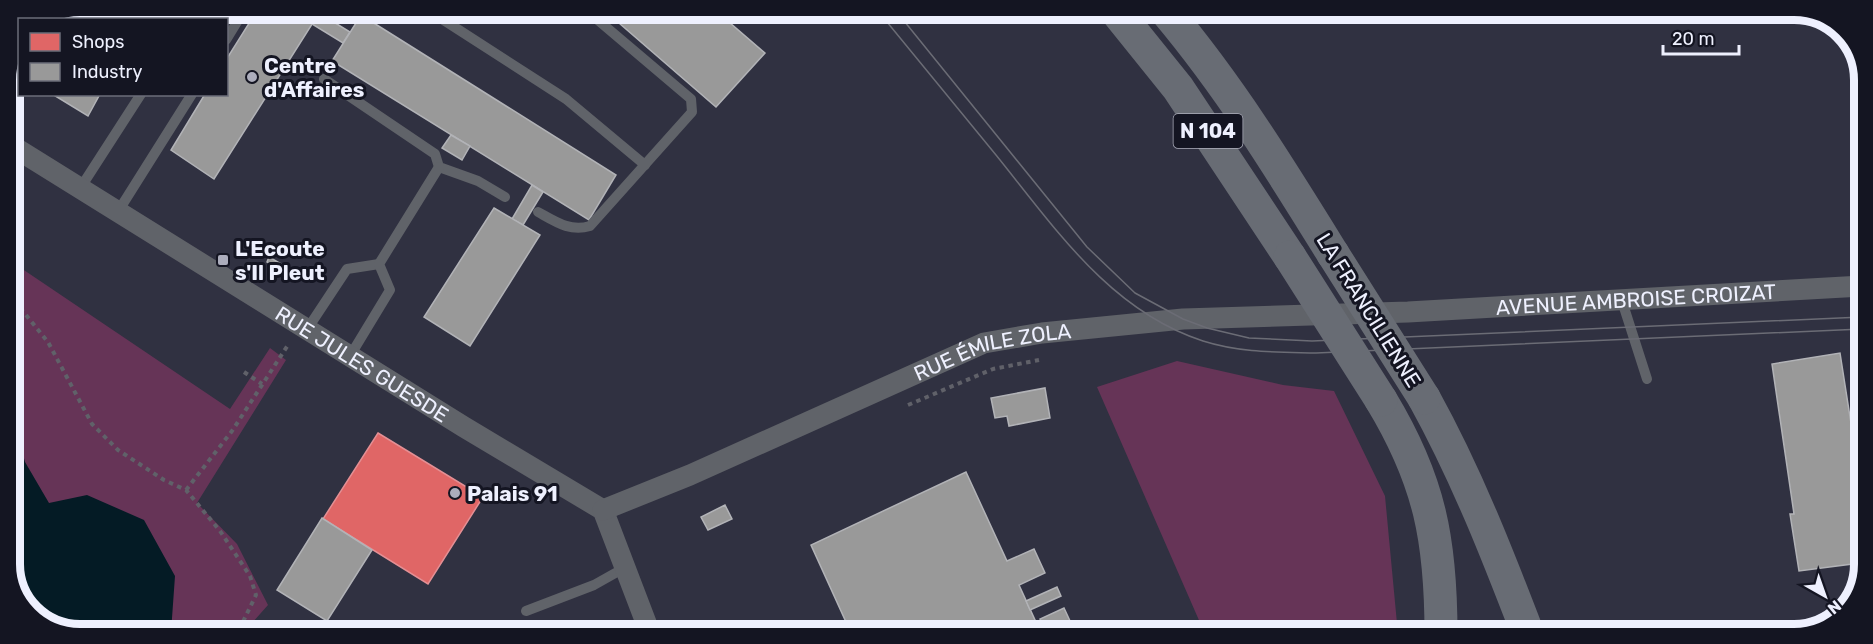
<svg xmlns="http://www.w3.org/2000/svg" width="1873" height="644" viewBox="0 0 1873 644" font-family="Rubik,sans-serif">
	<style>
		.green { fill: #663457 }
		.water { fill: #041b25 }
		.shops { fill: #e06666; stroke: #e48f94; stroke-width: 1.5 }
		.industry { fill: #999; stroke: #b2b3b7; stroke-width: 1.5 }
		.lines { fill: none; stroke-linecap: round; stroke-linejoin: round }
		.path { stroke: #606169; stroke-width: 4; stroke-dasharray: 4.5 4.5; stroke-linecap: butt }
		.service { stroke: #606369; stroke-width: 10 }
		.minor { stroke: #606369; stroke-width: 21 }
		.trunk { stroke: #686c74; stroke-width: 33 }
		.tram { stroke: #6b6c75; stroke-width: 1.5 }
		.trunk-bridge { stroke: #686c74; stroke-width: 33 }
		.poi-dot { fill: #acadbc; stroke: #141522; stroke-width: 2 }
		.labels { text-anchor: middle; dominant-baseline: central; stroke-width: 6; stroke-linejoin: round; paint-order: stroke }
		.shield { fill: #141522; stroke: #adaebc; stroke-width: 1.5 }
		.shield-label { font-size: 20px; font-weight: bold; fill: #eef0fe }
		.poi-label { font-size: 21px; font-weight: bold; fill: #eef0fe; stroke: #141522; text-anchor: start }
		.street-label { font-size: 21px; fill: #eef0fe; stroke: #141522 }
		.rim { fill: none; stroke: #eef0fe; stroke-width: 8 }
	</style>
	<rect width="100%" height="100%" fill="#303141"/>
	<g class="green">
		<path d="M 9,260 L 230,409 L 270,348 L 286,360 L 197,503 L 237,544 L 268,605 L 244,632 L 58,631 L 24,607 L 9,569 Z"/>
		<path d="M 1177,361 L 1283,385 L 1334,391 L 1385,496 L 1398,634 L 1205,634 L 1097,387 Z"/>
	</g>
	<path class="water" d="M 9,402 L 25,462 L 49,503 L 87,495 L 144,520 L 175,576 L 171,632 L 58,631 L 24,607 L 9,569 Z"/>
	<path class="shops" d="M 378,433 L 483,497 L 428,584 L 323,519 Z"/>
	<g class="industry">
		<path d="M 258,9 L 321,10 L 214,179 L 171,150 L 205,94 L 226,94 L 226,60 Z"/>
		<path d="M 604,10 L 647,10 L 652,15 L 657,10 L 715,10 L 765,53 L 716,107 Z"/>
		<path d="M 72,12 L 85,20 L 54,20 Z"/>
		<path d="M 319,13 L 350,32 L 343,43 L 312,24 Z"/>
		<path d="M 361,15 L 616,175 L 589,220 L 332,61 Z"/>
		<path d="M 20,53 L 20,76 L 11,71 Z"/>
		<path d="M 52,94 L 100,94 L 88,116 Z"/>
		<path d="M 451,135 L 470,146 L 462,160 L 442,148 Z"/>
		<path d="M 532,185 L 543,192 L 523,225 L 512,219 Z"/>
		<path d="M 494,208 L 540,235 L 470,346 L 424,317 Z"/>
		<path d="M 269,257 L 283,265 L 280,270 L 267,262 Z"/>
		<path d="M 1840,353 L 1853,436 L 1861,435 L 1861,460 L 1856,461 L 1861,496 L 1860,563 L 1799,571 L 1790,514 L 1794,514 L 1772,364 Z"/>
		<path d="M 1045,388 L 1050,418 L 1009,426 L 1007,416 L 995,418 L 991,398 Z"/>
		<path d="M 966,472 L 1007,561 L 1034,549 L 1045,573 L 1019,585 L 1041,633 L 851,633 L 811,545 Z"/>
		<path d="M 725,505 L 732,519 L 708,530 L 701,517 Z"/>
		<path d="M 322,518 L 372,550 L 327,621 L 277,590 Z"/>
		<path d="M 1057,587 L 1061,596 L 1030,610 L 1026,601 Z"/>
		<path d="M 1064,608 L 1071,623 L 1047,633 L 1040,619 Z"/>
		<path d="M 1076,621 L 1080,629 L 1071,633 L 1056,633 L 1054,631 Z"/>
	</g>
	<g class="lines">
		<g class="path">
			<path d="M 9,294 L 48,342 L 92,424 L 118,450 L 164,480 L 186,490 L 220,531 L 250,576 L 256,595 L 238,632"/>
			<path d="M 244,372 L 262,384"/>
			<path d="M 908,405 L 993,369 L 1039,360"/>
			<path d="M 186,490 L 232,431 L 288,345"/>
		</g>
		<g class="service">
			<path d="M 428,10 L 566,99 L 645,165"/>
			<path d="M 226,40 L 245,9"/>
			<path d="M 324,79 L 435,154 L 439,167 L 478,181 L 505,197"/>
			<path d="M 81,187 L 141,94"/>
			<path d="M 119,210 L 192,94"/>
			<path d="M 538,212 C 556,222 570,232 590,226 L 692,112 L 691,99 L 586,10"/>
			<path d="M 1621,298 L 1647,379"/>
			<path d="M 308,328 L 347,269 L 379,264"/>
			<path d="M 350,356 L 390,290 L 379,264 L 439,167"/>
			<path d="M 526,611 L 594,585 L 626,567"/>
		</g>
		<g class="minor">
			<path id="s1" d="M 9,144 L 464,427 L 603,510 L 650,633"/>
			<path id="s2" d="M 603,510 L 690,475 L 984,343 L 1042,333 L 1183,319 L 1408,312 L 1862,286"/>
		</g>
		<g class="trunk">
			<path d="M 1116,11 L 1178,88 L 1290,257"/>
			<path d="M 1166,11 C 1230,87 1281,170 1333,254"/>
			<path d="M 1424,398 C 1466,474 1497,553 1528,634"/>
			<path d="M 1381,400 C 1430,481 1441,541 1441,634"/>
		</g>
		<g class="tram">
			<path d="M 878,11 C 917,59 957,107 996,155 C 1055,228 1110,311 1203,341 C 1241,353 1277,352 1316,353 L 1862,329"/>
			<path d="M 896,11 L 1087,247 L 1135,293 L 1183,319 L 1207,328 L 1249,338 L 1312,341 L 1862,317"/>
		</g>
		<g class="trunk-bridge">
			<path d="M 1333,254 L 1424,398"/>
			<path d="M 1290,257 L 1381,400"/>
		</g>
	</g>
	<g class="poi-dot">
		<circle cx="252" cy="77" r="6"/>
		<rect x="217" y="254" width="12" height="12" rx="3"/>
		<circle cx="455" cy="493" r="6"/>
	</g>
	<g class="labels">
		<rect class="shield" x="1173.5" y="114" width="69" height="34" rx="4.5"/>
		<g class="shield-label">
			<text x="1208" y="131">N 104</text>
		</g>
		<g class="poi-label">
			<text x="264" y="65">Centre<tspan x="264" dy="24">d'Affaires</tspan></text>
			<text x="235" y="248">L'Ecoute<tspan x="235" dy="24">s'Il Pleut</tspan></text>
			<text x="467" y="493">Palais 91</text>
		</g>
		<g class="street-label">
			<text stroke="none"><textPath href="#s2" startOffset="1070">AVENUE AMBROISE CROIZAT</textPath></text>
			<text transform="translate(1369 310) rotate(58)">LA FRANCILIENNE</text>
			<text stroke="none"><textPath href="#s2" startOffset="422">RUE ÉMILE ZOLA</textPath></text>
			<text stroke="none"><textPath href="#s1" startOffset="416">RUE JULES GUESDE</textPath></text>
		</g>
	</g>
	<path d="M0 0H1873V644H0ZM80 20H1794A60 60 0 0 1 1854 80V564A60 60 0 0 1 1794 624H80A60 60 0 0 1 20 564V80A60 60 0 0 1 80 20Z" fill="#141522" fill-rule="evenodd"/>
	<path class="rim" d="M80 20H1794A60 60 0 0 1 1854 80V564A60 60 0 0 1 1794 624H80A60 60 0 0 1 20 564V80A60 60 0 0 1 80 20Z"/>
	<rect x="18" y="18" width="210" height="78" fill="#141522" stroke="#6b6d7a" stroke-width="1.5"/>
	<rect x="30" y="33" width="30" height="18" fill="#e06666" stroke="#6b6d7a" stroke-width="1.5"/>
	<text x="72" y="48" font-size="18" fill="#eef0fe">Shops</text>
	<rect x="30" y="63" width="30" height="18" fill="#999999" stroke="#6b6d7a" stroke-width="1.5"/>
	<text x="72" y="78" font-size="18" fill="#eef0fe">Industry</text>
	<g transform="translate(1825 596) rotate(140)" stroke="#141522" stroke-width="4.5" paint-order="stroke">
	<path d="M0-4.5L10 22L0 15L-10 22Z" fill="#eef0fe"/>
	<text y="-9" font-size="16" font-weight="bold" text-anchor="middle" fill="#eef0fe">N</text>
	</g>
	<path d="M1663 45v9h76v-9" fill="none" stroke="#eef0fe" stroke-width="3"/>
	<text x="1672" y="45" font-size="18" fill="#eef0fe" stroke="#141522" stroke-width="4.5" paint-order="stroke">20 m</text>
</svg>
